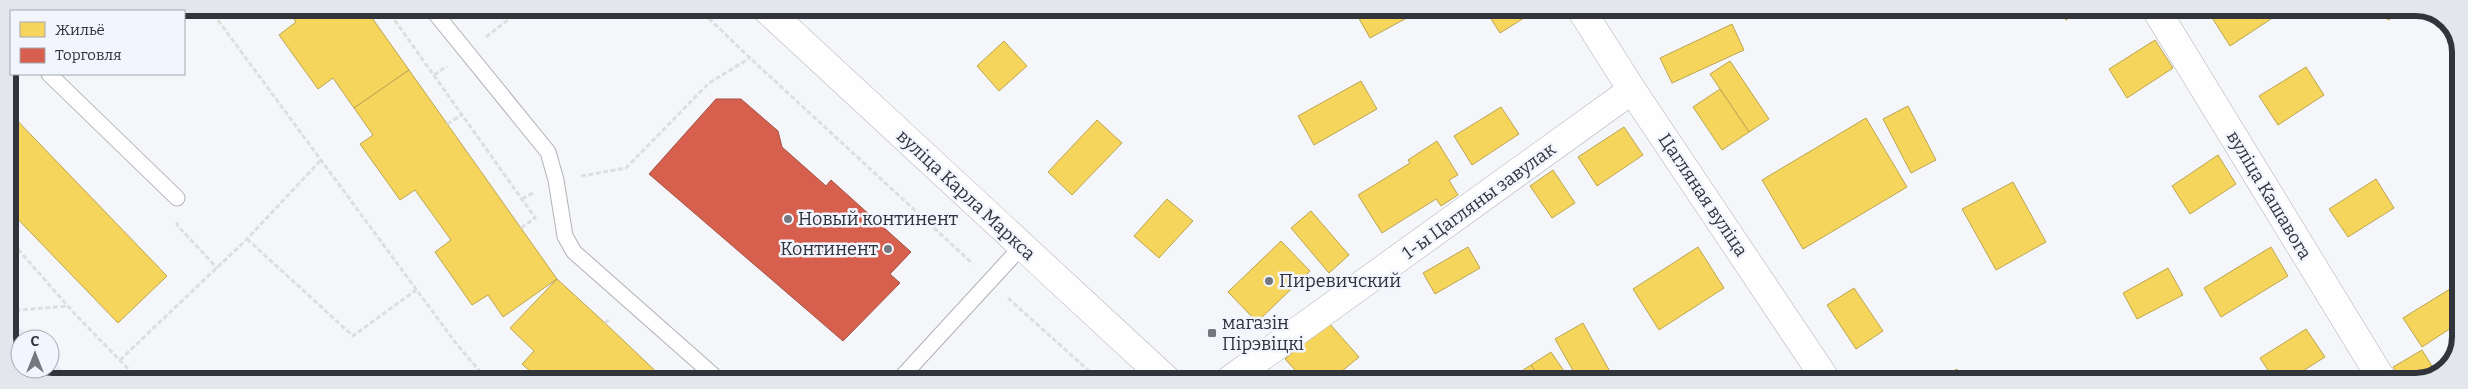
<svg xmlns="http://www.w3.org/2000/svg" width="2468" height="389" viewBox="0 0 2468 389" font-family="Bitter,serif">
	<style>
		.built { fill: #e9ecf7 }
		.homes { fill: #f6d55c; stroke: #bba552 }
		.shops { fill: #d6604d; stroke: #a45348 }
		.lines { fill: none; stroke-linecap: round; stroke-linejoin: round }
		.lane-casing { stroke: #afb1b6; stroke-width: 17 }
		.street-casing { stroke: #afb1b6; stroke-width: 29 }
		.secondary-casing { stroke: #afb1b6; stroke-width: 29 }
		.path { stroke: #dddee0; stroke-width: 3; stroke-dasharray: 5 2.5; stroke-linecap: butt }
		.lane { stroke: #fefefe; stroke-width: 15 }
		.street { stroke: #fefefe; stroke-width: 28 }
		.secondary { stroke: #fefefe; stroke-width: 28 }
		.poi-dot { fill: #76787e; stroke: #f2f5fd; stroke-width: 2 }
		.labels { text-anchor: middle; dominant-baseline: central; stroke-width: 5; stroke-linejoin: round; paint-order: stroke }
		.street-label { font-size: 18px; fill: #31343b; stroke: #f2f5fd }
		.poi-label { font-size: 18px; fill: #31343b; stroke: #f2f5fd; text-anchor: start }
		.rim { fill: none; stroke: #31343b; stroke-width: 6 }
	</style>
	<rect width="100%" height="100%" fill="#f5f6fa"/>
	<g class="built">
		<path d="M 15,323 L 31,339 L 20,339 L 20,368 L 8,343 L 8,329 Z"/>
		<path d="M 50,357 L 74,381 L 46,381 L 22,369 L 50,369 Z"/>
	</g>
	<g class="homes">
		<path d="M 286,8 L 365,8 L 409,70 L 354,108 L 333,78 L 318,89 L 279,35 L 296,22 Z"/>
		<path d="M 1353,8 L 1425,8 L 1370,38 Z"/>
		<path d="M 1484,8 L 1540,8 L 1500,33 Z"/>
		<path d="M 2058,8 L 2085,8 L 2066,20 Z"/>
		<path d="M 2210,8 L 2267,8 L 2274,17 L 2230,46 L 2207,10 Z"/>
		<path d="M 2382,8 L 2413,8 L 2388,20 Z"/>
		<path d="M 1732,24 L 1744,50 L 1672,83 L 1660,58 Z"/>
		<path d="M 2155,40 L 2173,68 L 2127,98 L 2109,69 Z"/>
		<path d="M 1004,41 L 1027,66 L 999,91 L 977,66 Z"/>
		<path d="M 1730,61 L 1769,119 L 1749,132 L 1710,74 Z"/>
		<path d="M 2306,67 L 2324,95 L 2278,125 L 2259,96 Z"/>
		<path d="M 409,70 L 557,279 L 503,317 L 488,295 L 472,305 L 435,252 L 451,240 L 415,190 L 400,200 L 360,144 L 373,135 L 354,108 Z"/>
		<path d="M 1361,81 L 1377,109 L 1314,145 L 1298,116 Z"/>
		<path d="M 1720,89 L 1749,132 L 1722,150 L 1693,107 Z"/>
		<path d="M 1908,106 L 1936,160 L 1911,173 L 1883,119 Z"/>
		<path d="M 1501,107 L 1519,134 L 1472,165 L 1454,136 Z"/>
		<path d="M 8,111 L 167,276 L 118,323 L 8,209 Z"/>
		<path d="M 1866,118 L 1907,187 L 1803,249 L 1762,180 Z"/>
		<path d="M 1097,120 L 1122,143 L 1072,195 L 1048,172 Z"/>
		<path d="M 1624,127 L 1643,155 L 1597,186 L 1578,157 Z"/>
		<path d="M 1437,141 L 1458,175 L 1449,180 L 1458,195 L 1441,206 L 1436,199 L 1382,233 L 1358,195 L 1410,163 L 1408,160 Z"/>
		<path d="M 2218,155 L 2236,184 L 2190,214 L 2172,186 Z"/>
		<path d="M 1553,170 L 1575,203 L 1552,218 L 1530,186 Z"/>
		<path d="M 2376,179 L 2394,208 L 2348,237 L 2329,209 Z"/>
		<path d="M 2013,182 L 2046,242 L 1996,270 L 1962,209 Z"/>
		<path d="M 1167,199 L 1193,221 L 1159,258 L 1134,236 Z"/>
		<path d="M 1311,211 L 1349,255 L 1329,273 L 1291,228 Z"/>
		<path d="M 1281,241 L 1310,271 L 1257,322 L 1228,292 Z"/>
		<path d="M 1468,247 L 1480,268 L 1435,294 L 1423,273 Z"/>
		<path d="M 1698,247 L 1724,288 L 1659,330 L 1633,289 Z"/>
		<path d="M 2271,247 L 2288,276 L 2221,317 L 2204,288 Z"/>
		<path d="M 2168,268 L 2183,295 L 2137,319 L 2123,293 Z"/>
		<path d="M 557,279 L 605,323 L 666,381 L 541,381 L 522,364 L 534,351 L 510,328 Z"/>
		<path d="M 1854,288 L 1883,331 L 1856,349 L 1827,305 Z"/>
		<path d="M 2450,289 L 2460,305 L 2460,322 L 2422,347 L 2403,318 Z"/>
		<path d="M 1328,322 L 1359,357 L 1330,381 L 1305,381 L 1285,359 Z"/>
		<path d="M 1583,323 L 1613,377 L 1605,381 L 1579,381 L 1555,339 Z"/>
		<path d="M 2306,329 L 2325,357 L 2287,381 L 2275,381 L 2260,358 Z"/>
		<path d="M 2422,350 L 2437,374 L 2416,382 L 2402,381 L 2393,367 Z"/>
		<path d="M 1551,352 L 1568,377 L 1561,381 L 1542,381 L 1531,365 Z"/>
		<path d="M 1531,365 L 1542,381 L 1506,381 Z"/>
		<path d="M 1957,369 L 1964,381 L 1937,381 Z"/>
	</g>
	<path class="shops" d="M 716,99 L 741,99 L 778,131 L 782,147 L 826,186 L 831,180 L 911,252 L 890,274 L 900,283 L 843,341 L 649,174 Z"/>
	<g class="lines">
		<g class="lane-casing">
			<g id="lane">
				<path d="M 431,8 L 548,152 L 556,180 L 565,236 L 574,252 L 720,381"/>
				<path d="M 49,74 L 177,198"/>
				<path d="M 898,381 L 1022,246"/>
			</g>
		</g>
		<g class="street-casing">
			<g id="street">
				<path d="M 1580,8 L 1632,90 L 1827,381"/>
				<path d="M 2155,8 L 2383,381"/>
				<path d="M 1228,381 L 1632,90"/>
			</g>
		</g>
		<g class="secondary-casing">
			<path id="secondary" d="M 765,8 L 1168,381"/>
		</g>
		<g class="path">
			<path d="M 209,8 L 455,342 L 488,381"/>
			<path d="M 386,8 L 536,219"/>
			<path d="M 500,8 L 509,19 L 524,8"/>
			<path d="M 698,8 L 750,58 L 973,264"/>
			<path d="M 369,13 L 378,8"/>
			<path d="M 486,37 L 509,19"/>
			<path d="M 434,75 L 447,66"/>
			<path d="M 447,124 L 462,115"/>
			<path d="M 581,176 L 626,168 L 709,83 L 750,58"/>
			<path d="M 522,199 L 533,193"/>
			<path d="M 177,222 L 177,225 L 217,268"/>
			<path d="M 521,228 L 535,218"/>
			<path d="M 8,238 L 75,314 L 140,381"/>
			<path d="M 247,239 L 353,336 L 416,290"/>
			<path d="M 1008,298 L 1100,381"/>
			<path d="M 8,311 L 68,306"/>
			<path d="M 605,323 L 611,318"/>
			<path d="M 120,360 L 247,239 L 321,160"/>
		</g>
		<use href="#lane" class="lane"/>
		<use href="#street" class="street"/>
		<use href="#secondary" class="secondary"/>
	</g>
	<g class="poi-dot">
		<circle cx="788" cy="219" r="5"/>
		<circle cx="888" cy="249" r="5"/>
		<circle cx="1269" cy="281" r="5"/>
		<rect x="1207" y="328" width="10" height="10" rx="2.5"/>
	</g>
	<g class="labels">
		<g class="street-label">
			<text transform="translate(966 195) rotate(43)">вуліца Карла Маркса</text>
			<text transform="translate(1703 195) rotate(56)">Цагляная вуліца</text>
			<text transform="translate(2269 195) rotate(59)">вуліца Кашавога</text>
			<text transform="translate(1479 201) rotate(-36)">1-ы Цагляны завулак</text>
		</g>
		<g class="poi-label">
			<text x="798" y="219">Новый континент</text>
			<text x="878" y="249" text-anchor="end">Континент</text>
			<text x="1279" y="281">Пиревичский</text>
			<text x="1222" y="323">магазін<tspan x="1222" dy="21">Пірэвіцкі</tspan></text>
		</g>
	</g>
	<path d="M0 0H2468V389H0ZM52 16H2416A36 36 0 0 1 2452 52V337A36 36 0 0 1 2416 373H52A36 36 0 0 1 16 337V52A36 36 0 0 1 52 16Z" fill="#e3e6ed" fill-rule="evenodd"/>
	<path class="rim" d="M52 16H2416A36 36 0 0 1 2452 52V337A36 36 0 0 1 2416 373H52A36 36 0 0 1 16 337V52A36 36 0 0 1 52 16Z"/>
	<rect x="10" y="10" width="175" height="65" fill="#f2f5fd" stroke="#a5a8af"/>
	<rect x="20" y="22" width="25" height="15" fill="#f6d55c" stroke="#a5a8af"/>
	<text x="55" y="35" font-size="15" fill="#31343b">Жильё</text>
	<rect x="20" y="48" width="25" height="15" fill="#d6604d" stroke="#a5a8af"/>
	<text x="55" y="60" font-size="15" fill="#31343b">Торговля</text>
	<g transform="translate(35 354)"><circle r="24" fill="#f2f5fd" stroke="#a5a8af"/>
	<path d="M0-4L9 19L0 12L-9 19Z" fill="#76787e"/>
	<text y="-8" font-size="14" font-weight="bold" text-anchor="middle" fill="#31343b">С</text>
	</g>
</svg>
